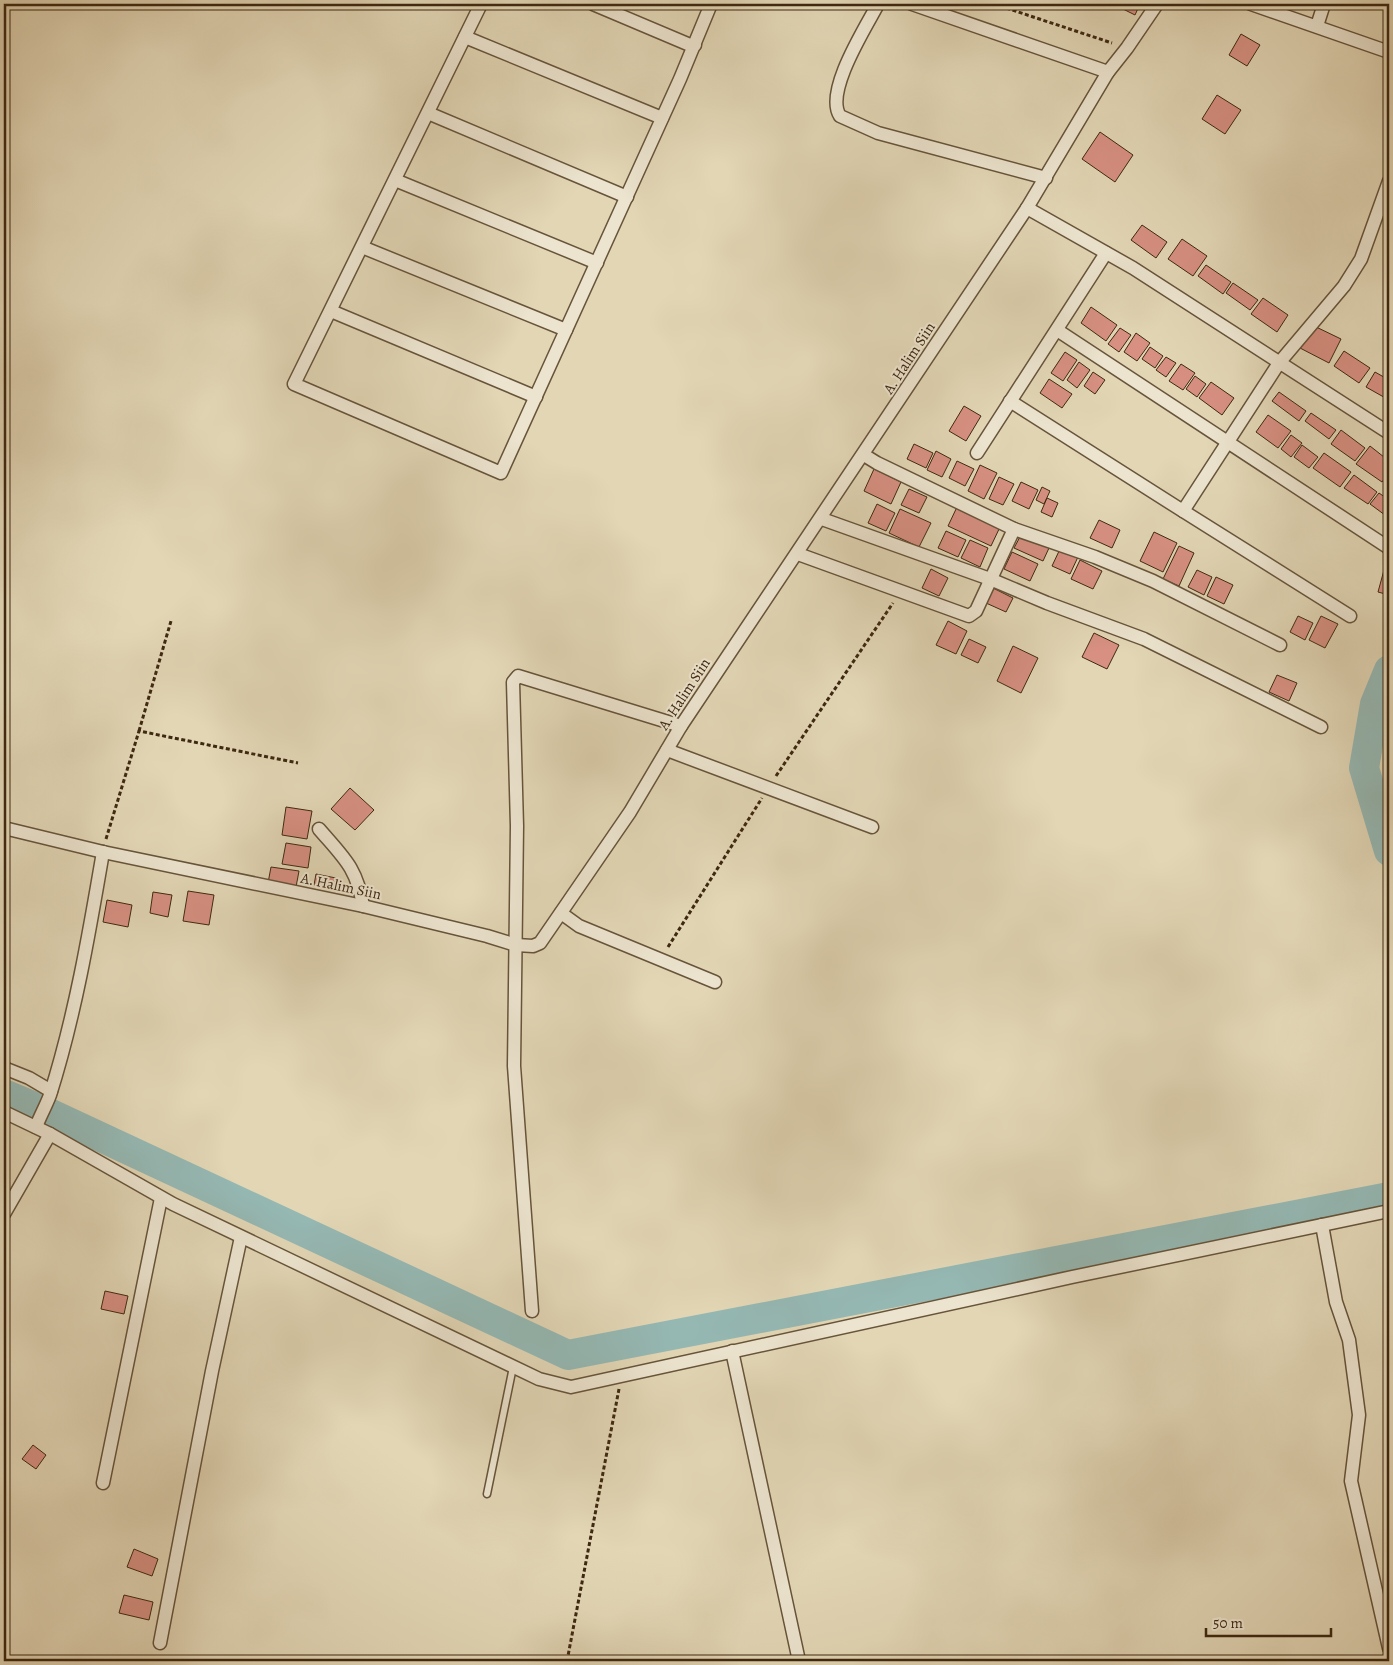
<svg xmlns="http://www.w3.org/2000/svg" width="1393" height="1665" viewBox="0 0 1393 1665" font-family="Alegreya,serif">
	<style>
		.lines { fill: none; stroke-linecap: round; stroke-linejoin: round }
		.river { stroke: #95b8b3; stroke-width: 30 }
		.building { fill: #d79082; stroke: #3e2811 }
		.lane-casing { stroke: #67543a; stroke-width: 9 }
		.street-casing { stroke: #67543a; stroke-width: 15 }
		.path { stroke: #3e2811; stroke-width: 3; stroke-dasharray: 4 2.5; stroke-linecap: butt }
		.lane { stroke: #ece4cf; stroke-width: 6 }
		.street { stroke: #ece4cf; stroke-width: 12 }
		.labels { text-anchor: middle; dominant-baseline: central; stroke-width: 4; stroke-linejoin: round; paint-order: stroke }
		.street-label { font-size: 15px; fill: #3e2811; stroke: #ece4cf }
	</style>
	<rect width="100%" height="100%" fill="#e2d6b5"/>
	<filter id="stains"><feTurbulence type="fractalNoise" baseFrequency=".004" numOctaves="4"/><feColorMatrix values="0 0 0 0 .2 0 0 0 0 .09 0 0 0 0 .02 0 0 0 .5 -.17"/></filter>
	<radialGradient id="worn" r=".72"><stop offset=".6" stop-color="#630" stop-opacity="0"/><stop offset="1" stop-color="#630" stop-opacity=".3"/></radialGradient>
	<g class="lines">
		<g class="river">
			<path d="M 1389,670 L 1375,704 L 1364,768 L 1389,851"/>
			<path d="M 4,1094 L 47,1112 L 568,1355 L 1389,1197"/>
		</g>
	</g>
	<g class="building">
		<path d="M 1113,4 L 1140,4 L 1135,15 Z"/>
		<path d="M 1241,34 L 1260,45 L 1247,66 L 1229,55 Z"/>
		<path d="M 1217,95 L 1241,110 L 1225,134 L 1202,119 Z"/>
		<path d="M 1100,132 L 1133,155 L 1115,182 L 1082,159 Z"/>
		<path d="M 1142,225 L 1167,242 L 1156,258 L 1131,240 Z"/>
		<path d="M 1182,239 L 1207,256 L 1193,276 L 1168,259 Z"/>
		<path d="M 1206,265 L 1231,282 L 1223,294 L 1198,276 Z"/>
		<path d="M 1233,283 L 1258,300 L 1250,310 L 1226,293 Z"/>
		<path d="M 1263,298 L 1288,315 L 1277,332 L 1251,314 Z"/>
		<path d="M 1091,307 L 1117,325 L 1106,341 L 1081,323 Z"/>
		<path d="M 1312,325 L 1341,339 L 1329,363 L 1300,348 Z"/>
		<path d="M 1120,328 L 1131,335 L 1119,352 L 1108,344 Z"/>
		<path d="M 1136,333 L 1150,343 L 1137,361 L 1124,352 Z"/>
		<path d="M 1150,347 L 1163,356 L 1155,368 L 1142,359 Z"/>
		<path d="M 1344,351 L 1370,368 L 1359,383 L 1334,366 Z"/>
		<path d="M 1065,352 L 1077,360 L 1063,381 L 1051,373 Z"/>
		<path d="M 1166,357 L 1176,363 L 1166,377 L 1156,370 Z"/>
		<path d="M 1079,362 L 1090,370 L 1077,388 L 1067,380 Z"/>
		<path d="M 1181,364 L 1195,373 L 1183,390 L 1169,381 Z"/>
		<path d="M 1093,372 L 1105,380 L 1095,394 L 1084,386 Z"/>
		<path d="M 1375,372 L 1389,380 L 1389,400 L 1366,387 Z"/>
		<path d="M 1195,376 L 1206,384 L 1197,397 L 1186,389 Z"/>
		<path d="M 1049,379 L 1072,394 L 1062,408 L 1040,393 Z"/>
		<path d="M 1211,382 L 1234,398 L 1222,415 L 1199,398 Z"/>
		<path d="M 1279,392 L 1306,411 L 1299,421 L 1272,401 Z"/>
		<path d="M 964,406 L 981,416 L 966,441 L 949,431 Z"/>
		<path d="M 1311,413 L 1336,430 L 1329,439 L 1305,421 Z"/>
		<path d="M 1268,415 L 1291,431 L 1278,448 L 1256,432 Z"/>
		<path d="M 1341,430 L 1365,448 L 1355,461 L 1331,444 Z"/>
		<path d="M 1291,435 L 1302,443 L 1291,457 L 1281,449 Z"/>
		<path d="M 914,444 L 933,453 L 926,468 L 907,459 Z"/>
		<path d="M 1302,445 L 1318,457 L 1309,468 L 1294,457 Z"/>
		<path d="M 1370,446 L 1389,461 L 1389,472 L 1382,482 L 1356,464 Z"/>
		<path d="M 936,451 L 951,459 L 942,477 L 927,470 Z"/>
		<path d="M 1324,453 L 1351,472 L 1340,487 L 1313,468 Z"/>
		<path d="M 957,461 L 974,469 L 965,486 L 949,478 Z"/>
		<path d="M 980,465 L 997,473 L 984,499 L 968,491 Z"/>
		<path d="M 874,469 L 901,482 L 891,504 L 864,491 Z"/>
		<path d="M 1354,475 L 1377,492 L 1368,504 L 1344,488 Z"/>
		<path d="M 999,477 L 1014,484 L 1003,505 L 989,499 Z"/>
		<path d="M 1021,482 L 1038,490 L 1029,509 L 1012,501 Z"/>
		<path d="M 1042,487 L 1050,491 L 1044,504 L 1036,500 Z"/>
		<path d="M 909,489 L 927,497 L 919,513 L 901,505 Z"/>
		<path d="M 1379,493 L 1389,500 L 1389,518 L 1370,504 Z"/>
		<path d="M 1047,498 L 1058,503 L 1052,517 L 1041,512 Z"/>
		<path d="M 877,504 L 895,513 L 886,531 L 868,523 Z"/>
		<path d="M 957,507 L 1000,527 L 991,546 L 948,526 Z"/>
		<path d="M 900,509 L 931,523 L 919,547 L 889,533 Z"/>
		<path d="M 1099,520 L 1120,530 L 1112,548 L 1090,538 Z"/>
		<path d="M 946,531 L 966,540 L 958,557 L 938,548 Z"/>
		<path d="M 1154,532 L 1177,543 L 1163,572 L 1140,561 Z"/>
		<path d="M 1021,535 L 1049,548 L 1043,561 L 1014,548 Z"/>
		<path d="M 970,540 L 988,548 L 980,567 L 961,558 Z"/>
		<path d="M 1179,546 L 1194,553 L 1179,586 L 1163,579 Z"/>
		<path d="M 1060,549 L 1078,557 L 1070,574 L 1052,566 Z"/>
		<path d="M 1012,552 L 1038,564 L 1030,581 L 1004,569 Z"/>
		<path d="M 1080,560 L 1102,571 L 1093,589 L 1071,579 Z"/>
		<path d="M 931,569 L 948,578 L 939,596 L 922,588 Z"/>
		<path d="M 1197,570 L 1212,577 L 1204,595 L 1188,587 Z"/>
		<path d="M 1384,570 L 1389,571 L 1389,595 L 1378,592 Z"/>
		<path d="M 1216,577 L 1233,585 L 1224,604 L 1207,596 Z"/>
		<path d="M 993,588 L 1013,598 L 1006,612 L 986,603 Z"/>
		<path d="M 1298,616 L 1313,623 L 1305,640 L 1290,632 Z"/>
		<path d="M 1321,616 L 1338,624 L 1325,648 L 1309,640 Z"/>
		<path d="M 948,621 L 967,631 L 956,654 L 936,645 Z"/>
		<path d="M 1094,633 L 1119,645 L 1107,669 L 1082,657 Z"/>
		<path d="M 969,639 L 986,647 L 978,663 L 961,655 Z"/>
		<path d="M 1013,646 L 1038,658 L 1021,693 L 997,681 Z"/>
		<path d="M 1277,675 L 1297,683 L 1289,701 L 1269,692 Z"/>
		<path d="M 350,788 L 374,810 L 355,830 L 331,809 Z"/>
		<path d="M 286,807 L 312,811 L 307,839 L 282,835 Z"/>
		<path d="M 286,843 L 311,847 L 308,868 L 282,864 Z"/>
		<path d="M 271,867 L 299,871 L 296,887 L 268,883 Z"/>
		<path d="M 316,874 L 336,878 L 334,888 L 314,885 Z"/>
		<path d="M 188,891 L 214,895 L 209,925 L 183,921 Z"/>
		<path d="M 153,892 L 172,895 L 168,917 L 150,913 Z"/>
		<path d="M 107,900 L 132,905 L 128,927 L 103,922 Z"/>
		<path d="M 105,1291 L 128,1296 L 124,1314 L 101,1309 Z"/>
		<path d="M 33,1445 L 46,1455 L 36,1469 L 22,1459 Z"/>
		<path d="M 134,1549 L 158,1559 L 152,1576 L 127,1567 Z"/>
		<path d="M 124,1595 L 153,1602 L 149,1620 L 119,1613 Z"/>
	</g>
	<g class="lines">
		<g class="lane-casing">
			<path id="lane" d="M 487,1494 L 513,1367"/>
		</g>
		<g class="street-casing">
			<g id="street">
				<path d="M 481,4 L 294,384 L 501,473 L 680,79 L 711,4"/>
				<path d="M 593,4 L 690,45 L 695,45"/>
				<path d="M 878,4 C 866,27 824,92 840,116 L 878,133 L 1046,178"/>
				<path d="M 912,4 L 1108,72"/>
				<path d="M 1251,4 L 1389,52"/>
				<path d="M 1317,26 L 1324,4"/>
				<path d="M 465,37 L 662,118"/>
				<path d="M 428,113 L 627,197"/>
				<path d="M 395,180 L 597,263"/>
				<path d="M 1027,208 L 1133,268 L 1389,433"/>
				<path d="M 362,247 L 566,330"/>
				<path d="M 331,311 L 536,397"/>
				<path d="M 1057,330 L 1389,548"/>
				<path d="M 1010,401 L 1183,511 L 1279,363 L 1344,286 L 1361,259 L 1389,181"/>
				<path d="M 977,453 L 1106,253"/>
				<path d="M 864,455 L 877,463 L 1014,529 L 1095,557 L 1153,581 L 1280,645"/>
				<path d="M 1183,511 L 1350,616"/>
				<path d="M 822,519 L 990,579 L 1047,603 L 1144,639 L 1321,727"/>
				<path d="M 798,554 L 969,616 L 976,611 L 1014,529"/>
				<path d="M 667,750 L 872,827"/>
				<path d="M 4,828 L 103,852 L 363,906 L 487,936 L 516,945 L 533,946 L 540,943 L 630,812 L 681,726 L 1027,208 L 1108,72 L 1127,48 L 1157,4"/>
				<path d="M 319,829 C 344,858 357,868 363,906"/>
				<path d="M 561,913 L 579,926 L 715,982"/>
				<path d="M 4,1068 L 29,1078 L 51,1091"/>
				<path d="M 4,1112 L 50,1134 L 173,1204 L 539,1379 L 571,1387 L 1072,1277 L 1389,1211"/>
				<path d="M 36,1127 C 40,1116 46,1106 50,1095 C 75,1016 89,934 103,852"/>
				<path d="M 4,1214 L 50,1134"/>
				<path d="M 1322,1225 L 1336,1302 L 1349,1340 L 1359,1415 L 1351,1481 L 1389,1648"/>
				<path d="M 532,1311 L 514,1066 L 517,826 L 513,682 L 518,676 L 681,726"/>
				<path d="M 732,1351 L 799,1661"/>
				<path d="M 103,1483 L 161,1198"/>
				<path d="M 160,1643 L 212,1371 L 241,1237"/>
			</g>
		</g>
		<g class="path">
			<path d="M 994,4 L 1112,43"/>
			<path d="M 139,731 L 171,621"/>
			<path d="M 776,776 L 893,603"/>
			<path d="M 106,839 L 139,731 L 298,763"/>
			<path d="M 668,947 L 762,798"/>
			<path d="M 567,1661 L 619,1389"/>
		</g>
		<use href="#lane" class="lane"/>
		<use href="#street" class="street"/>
	</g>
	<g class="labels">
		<g class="street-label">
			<text transform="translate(909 358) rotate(-57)">A. Halim Siin</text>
			<text transform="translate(684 694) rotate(-57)">A. Halim Siin</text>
			<text transform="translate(341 886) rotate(12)">A. Halim Siin</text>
		</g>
	</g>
	<rect width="1393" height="1665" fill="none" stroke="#e2d6b5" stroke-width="20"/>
	<rect x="5" y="5" width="1383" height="1655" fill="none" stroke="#3e2811" stroke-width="2.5"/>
	<rect x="10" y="10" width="1373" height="1645" fill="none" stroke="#3e2811"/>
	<path d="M1206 1628v8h125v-8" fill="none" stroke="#3e2811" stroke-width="2.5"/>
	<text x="1213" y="1628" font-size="15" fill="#3e2811" stroke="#ece4cf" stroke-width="4" paint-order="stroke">50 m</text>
	<rect width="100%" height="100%" filter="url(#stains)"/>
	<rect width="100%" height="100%" fill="url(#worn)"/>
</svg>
